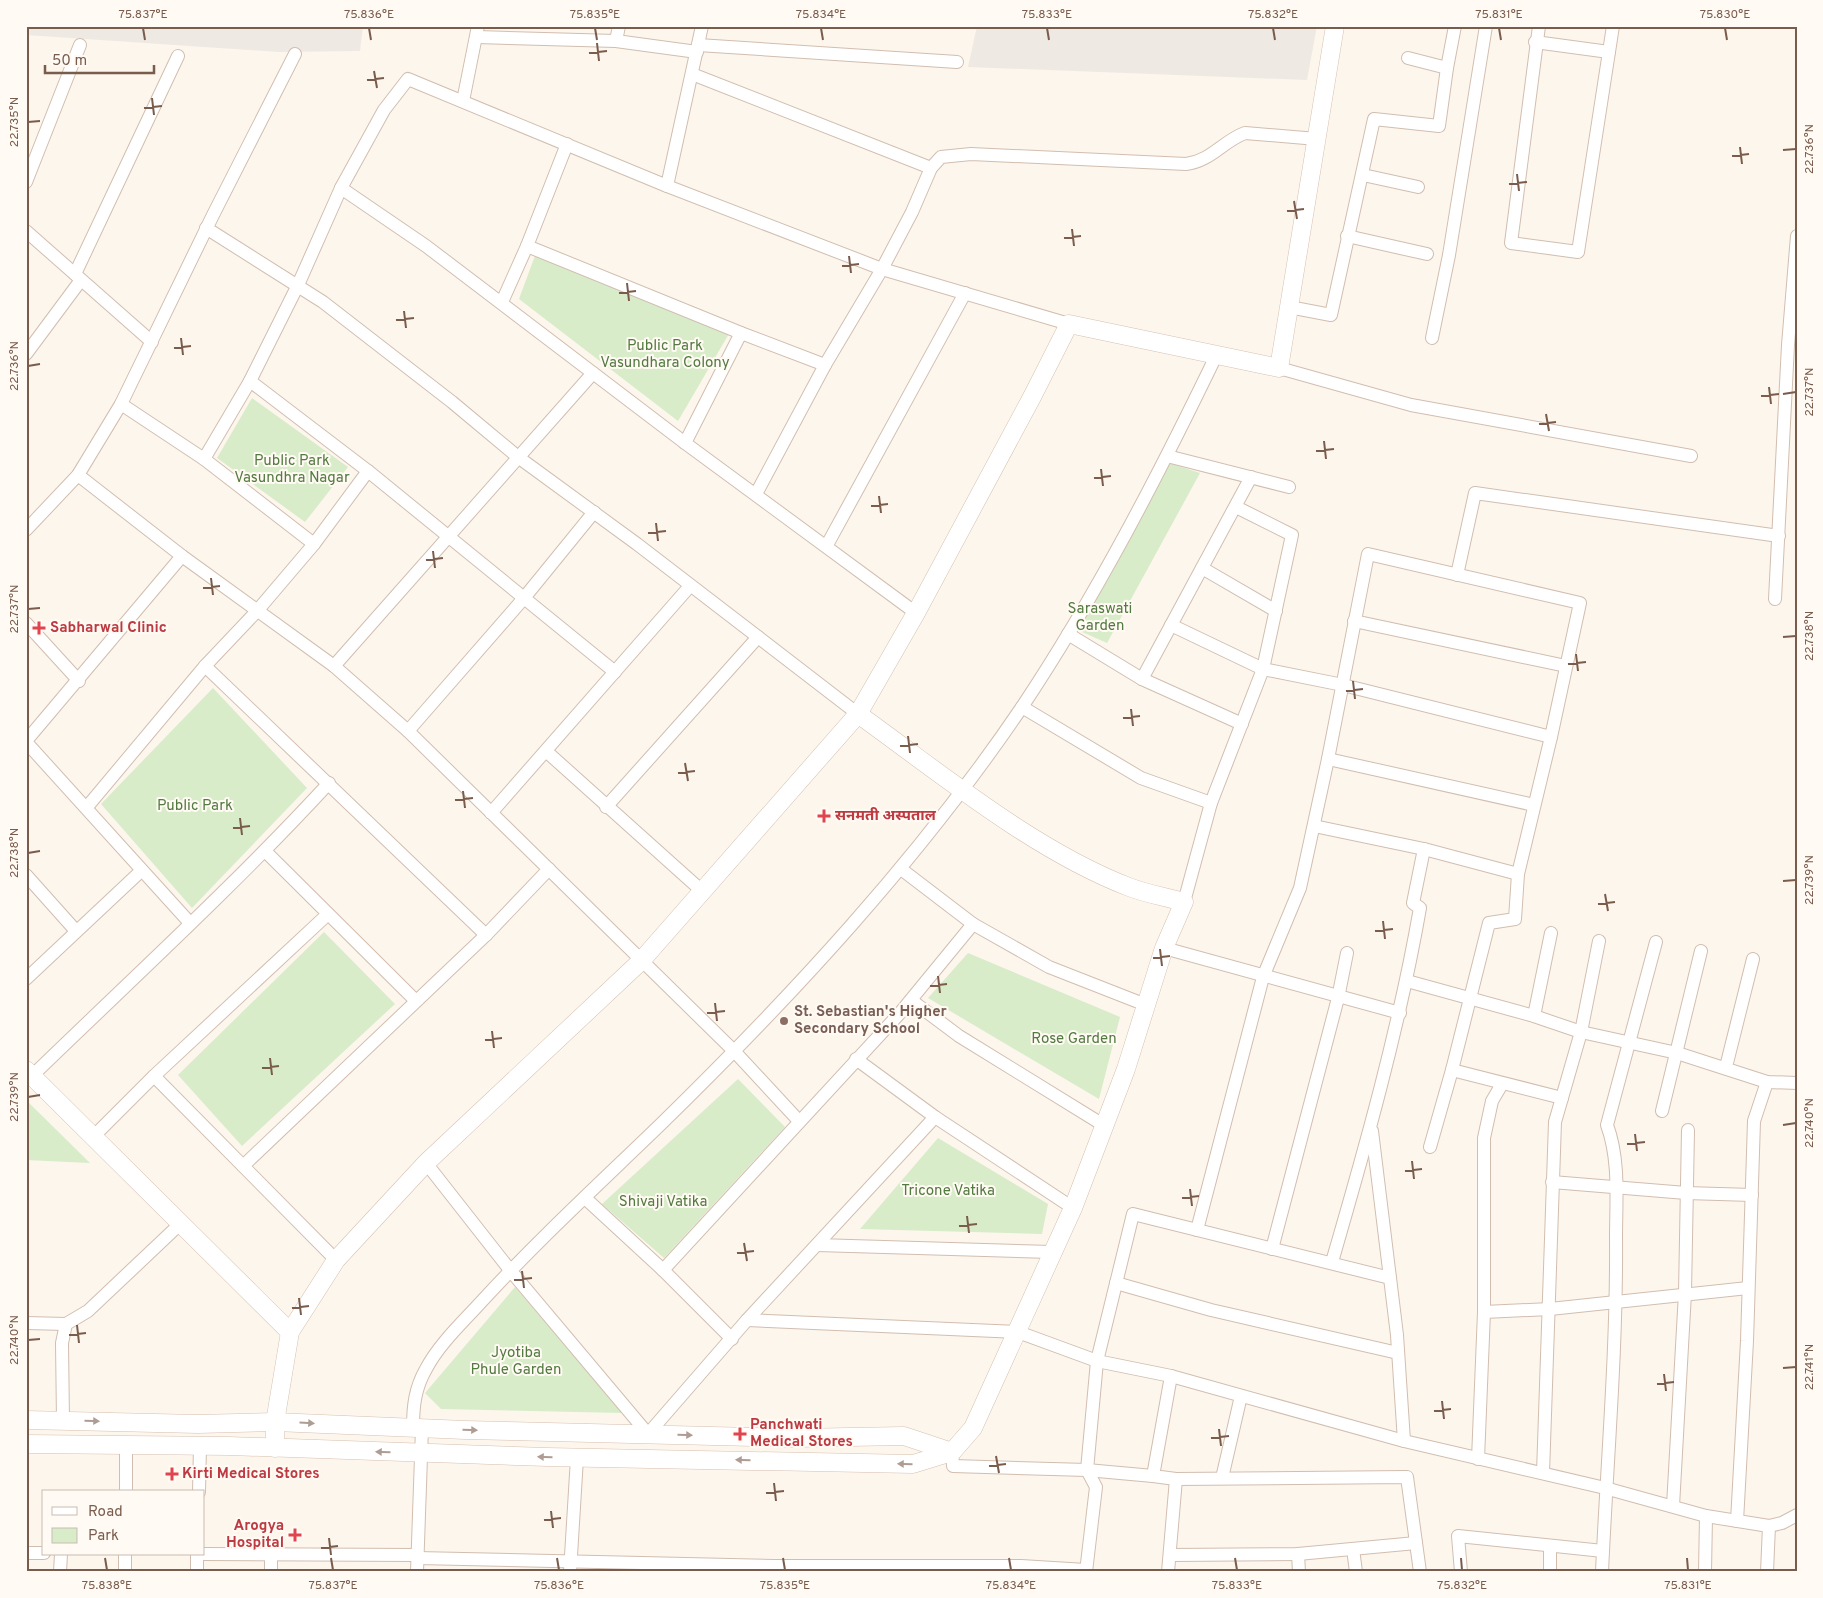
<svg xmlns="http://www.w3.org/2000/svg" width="1823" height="1598" viewBox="0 0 1823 1598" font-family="Overpass,'Noto Sans Devanagari',sans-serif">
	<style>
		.industrial { fill: #efe9e4 }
		.green { fill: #d8ecc9 }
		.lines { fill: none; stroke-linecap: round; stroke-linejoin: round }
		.street-casing { stroke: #d1beb0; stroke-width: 14 }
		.secondary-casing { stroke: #d6c0b0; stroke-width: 19 }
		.street { stroke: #fff; stroke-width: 12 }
		.secondary { stroke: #fff; stroke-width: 18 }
		.oneway { fill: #af9d94 }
		.ticks { fill: none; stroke: #7a5c4d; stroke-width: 2 }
		.health-dot { fill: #e0444e; stroke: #fffaf3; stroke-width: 2 }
		.education-dot { fill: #8d6e63; stroke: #fffaf3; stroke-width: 2 }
		.labels { text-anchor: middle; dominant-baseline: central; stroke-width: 4; stroke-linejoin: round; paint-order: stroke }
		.park-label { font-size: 15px; fill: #537a41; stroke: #fffaf3 }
		.health-label { font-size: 15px; font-weight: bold; fill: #be3a42; stroke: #fffaf3; text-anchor: start }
		.education-label { font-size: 15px; font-weight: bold; fill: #785e54; stroke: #fffaf3; text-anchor: start }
		.neatline { fill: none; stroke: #7a5c4d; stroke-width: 2 }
		.ticks-label { font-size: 12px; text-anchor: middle; fill: #7a5c4d }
	</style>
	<rect width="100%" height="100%" fill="#fdf6ec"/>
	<g class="industrial">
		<path d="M 26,26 L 363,26 L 360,51 L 279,52 L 26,35 Z"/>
		<path d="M 977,26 L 1317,26 L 1307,80 L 968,67 Z"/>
	</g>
	<g class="green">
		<path d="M 536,253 L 730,332 L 678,421 L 519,299 Z"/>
		<path d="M 252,398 L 348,467 L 305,522 L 217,458 Z"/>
		<path d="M 1169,463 L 1200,473 L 1107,643 L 1073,628 Z"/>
		<path d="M 213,688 L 307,788 L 192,908 L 101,804 Z"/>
		<path d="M 324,932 L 395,1004 L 242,1146 L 178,1075 Z"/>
		<path d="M 968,953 L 1120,1017 L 1099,1099 L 928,998 Z"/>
		<path d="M 738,1079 L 785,1127 L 664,1258 L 602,1204 Z"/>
		<path d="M 26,1100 L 90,1163 L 26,1160 Z"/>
		<path d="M 938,1138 L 1048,1204 L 1042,1234 L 860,1229 Z"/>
		<path d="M 515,1287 L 623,1413 L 441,1409 L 425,1393 Z"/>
	</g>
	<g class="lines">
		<g class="street-casing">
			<g id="street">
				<path d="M 1539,26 L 1511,243 L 1578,252 L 1613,26"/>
				<path d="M 477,37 L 616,41 L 697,52"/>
				<path d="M 616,41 L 619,26"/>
				<path d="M 1535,42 L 1609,52"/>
				<path d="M 698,45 L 957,62"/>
				<path d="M 1408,58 L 1447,68"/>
				<path d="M 692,74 L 931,168"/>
				<path d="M 463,101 L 478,26"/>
				<path d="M 1363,175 L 1418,187"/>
				<path d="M 26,182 L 80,45"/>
				<path d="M 667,186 L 702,26"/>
				<path d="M 341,188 L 426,246 L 685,443 L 916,613"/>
				<path d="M 206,228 L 323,302 L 452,402 L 518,457 L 637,544 L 858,714"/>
				<path d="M 26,231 L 152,342"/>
				<path d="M 1347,236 L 1427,254"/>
				<path d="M 527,246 L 741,333 L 825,365"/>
				<path d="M 75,274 L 178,56"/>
				<path d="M 502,302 L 527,246 L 567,144"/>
				<path d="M 1289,307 L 1331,315 L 1374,119 L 1439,126 L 1447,68 L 1455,26"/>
				<path d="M 1432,338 L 1449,255 L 1486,26"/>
				<path d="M 26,354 L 81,280"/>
				<path d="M 1279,368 L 1411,405 L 1691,456"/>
				<path d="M 250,381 L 368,471 L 615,672"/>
				<path d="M 121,404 L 204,459 L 314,544"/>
				<path d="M 685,443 L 741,333"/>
				<path d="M 1167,456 L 1289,487"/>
				<path d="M 204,459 L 250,381 L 298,285 L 341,188 L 384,110 L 408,79 L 667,186 L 882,269 L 1069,324"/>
				<path d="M 78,475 L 182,556 L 334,666 L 408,731 L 735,1052 L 799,1121"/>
				<path d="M 756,494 L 825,365 L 882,269 L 912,212 L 931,168 L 941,157 L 971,154 L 1186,164 C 1211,161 1223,141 1245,133 L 1317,139"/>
				<path d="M 26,530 L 78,475 L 121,404 L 213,215 L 295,54"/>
				<path d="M 827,545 L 965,293"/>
				<path d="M 1202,568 L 1276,611"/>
				<path d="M 1457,575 L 1475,493 L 1779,536"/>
				<path d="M 1775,599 L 1788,345 L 1797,236"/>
				<path d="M 1354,621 L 1566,666"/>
				<path d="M 26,623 L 79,681"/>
				<path d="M 1171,625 L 1263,669 L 1343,685 L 1551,737"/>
				<path d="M 1068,634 L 1142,679 L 1242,724"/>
				<path d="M 205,666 L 486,935"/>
				<path d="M 334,666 L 593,373"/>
				<path d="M 1142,679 L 1251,477"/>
				<path d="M 1022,707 L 1141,778 L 1211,803"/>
				<path d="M 408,731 L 524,598 L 594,512"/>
				<path d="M 26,741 L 182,556"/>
				<path d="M 26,742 L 190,923"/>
				<path d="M 547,752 L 702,891"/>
				<path d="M 1328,759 L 1534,805"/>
				<path d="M 87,807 L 205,666 L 257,611 L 314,544 L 368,471"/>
				<path d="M 606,807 L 758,637"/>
				<path d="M 491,813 L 690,586"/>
				<path d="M 1314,826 L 1424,849 L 1518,874"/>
				<path d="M 266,852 L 416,1001"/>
				<path d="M 901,869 L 973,924 L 1049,967 L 1146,1005"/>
				<path d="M 26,875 L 76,931"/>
				<path d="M 1184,902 L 1211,803 L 1263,669 L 1292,535 L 1236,507"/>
				<path d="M 1164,948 L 1400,1013"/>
				<path d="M 26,979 L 141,871"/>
				<path d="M 1407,981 L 1534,1016 L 1581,1032 L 1677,1053 L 1767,1082 L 1797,1083"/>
				<path d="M 911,1000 L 959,1036 L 1105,1126"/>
				<path d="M 1534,1016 L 1551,933"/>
				<path d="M 856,1059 L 935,1117 L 1073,1208"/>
				<path d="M 1726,1067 L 1753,959"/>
				<path d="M 1452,1070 L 1562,1098"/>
				<path d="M 32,1076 C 132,979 235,885 329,783"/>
				<path d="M 154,1076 L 336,1260"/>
				<path d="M 1662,1111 L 1701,951"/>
				<path d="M 1372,1131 L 1397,1335 L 1404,1441"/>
				<path d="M 93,1137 L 154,1076 L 328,914"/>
				<path d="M 426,1163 L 510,1270 L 648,1434 L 747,1320 L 935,1117"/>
				<path d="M 243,1166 L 486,935 L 549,869"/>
				<path d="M 1552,1182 L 1686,1193 L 1752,1195"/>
				<path d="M 585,1198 L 663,1270 L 732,1339"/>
				<path d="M 1197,1230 L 1263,977 L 1300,888 L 1328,759 L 1368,554 L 1580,603 L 1551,737 L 1518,874 L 1515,919 L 1489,923 L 1452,1070 L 1430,1147"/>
				<path d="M 817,1245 L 1052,1252"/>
				<path d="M 1272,1249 L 1338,998 L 1347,953"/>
				<path d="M 1332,1262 C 1366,1145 1399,1028 1420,908 L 1413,903 L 1424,849"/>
				<path d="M 663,1270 L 900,1013 L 973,924"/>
				<path d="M 1116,1283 L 1211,1310 L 1398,1353"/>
				<path d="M 1484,1312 L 1550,1309 L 1748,1288"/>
				<path d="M 747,1320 L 1018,1332 L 1097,1361 L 1171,1376 L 1404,1441 L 1605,1488 L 1706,1516 L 1769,1526 L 1782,1523 L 1797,1515"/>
				<path d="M 26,1323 L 66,1324"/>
				<path d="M 1171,1376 L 1153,1476 L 1176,1479"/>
				<path d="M 63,1421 L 62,1343 L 66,1324 L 88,1311 L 180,1224"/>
				<path d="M 413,1428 C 413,1406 415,1388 426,1369 C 439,1344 463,1322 482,1301 C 539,1239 601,1182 661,1124 C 792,996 919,859 1022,707 C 1096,596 1158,476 1216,356"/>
				<path d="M 952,1452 L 953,1466 L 1087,1470 L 1153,1476"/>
				<path d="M 1478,1459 L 1484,1312 L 1484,1138 L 1492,1101 L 1502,1084"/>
				<path d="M 1543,1473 L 1555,1122 L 1581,1032 L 1599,941"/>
				<path d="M 1222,1478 L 1241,1396"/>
				<path d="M 126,1492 L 126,1445"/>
				<path d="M 199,1492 L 200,1446"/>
				<path d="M 1673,1506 L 1685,1293 L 1688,1130"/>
				<path d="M 1737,1521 L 1747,1341 L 1754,1121 L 1767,1082"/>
				<path d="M 1550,1546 L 1550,1572"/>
				<path d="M 1353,1549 L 1356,1572"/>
				<path d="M 26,1553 L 44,1553"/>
				<path d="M 204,1554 L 417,1555"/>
				<path d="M 1298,1554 L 1299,1572"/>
				<path d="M 1170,1555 L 1298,1554 L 1416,1543"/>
				<path d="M 417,1558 L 774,1566 L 1021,1566 L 1086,1570"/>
				<path d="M 60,1572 L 61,1554"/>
				<path d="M 125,1572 L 125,1554"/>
				<path d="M 197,1572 L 197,1554"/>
				<path d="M 271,1572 L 271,1554"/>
				<path d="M 417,1572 L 422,1428"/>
				<path d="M 570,1572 L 577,1458"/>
				<path d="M 1086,1572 L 1096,1487 L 1087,1470 L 1097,1361 L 1133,1214 L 1390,1278"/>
				<path d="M 1168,1572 L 1176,1479 L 1407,1477 L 1420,1572"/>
				<path d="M 1461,1572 L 1458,1536 L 1603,1551"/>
				<path d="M 1602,1572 C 1607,1461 1617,1349 1616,1238 C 1616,1201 1620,1160 1607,1125 L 1656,942"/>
				<path d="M 1705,1572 L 1706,1516"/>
				<path d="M 1767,1572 L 1769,1526"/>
			</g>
		</g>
		<g class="secondary-casing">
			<g id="secondary">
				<path d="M 26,1070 L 290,1332"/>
				<path d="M 26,1420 L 198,1424 L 275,1422 L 465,1430 L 794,1438 L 904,1436 L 952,1452"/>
				<path d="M 26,1444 L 229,1446 L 547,1457 L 913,1464 L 952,1452 L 973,1428 L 1073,1208 L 1126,1069 L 1164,948 L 1184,902 C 1166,897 1147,894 1129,887 C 1035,851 940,773 858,714"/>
				<path d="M 275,1448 L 275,1422 L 290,1332 L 336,1260 L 426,1163 L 641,961 L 858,714 L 916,613 L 1032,397 L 1069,324 L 1279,368 L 1335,26"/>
			</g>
		</g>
		<use href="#street" class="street"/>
		<use href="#secondary" class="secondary"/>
	</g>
	<defs><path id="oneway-solid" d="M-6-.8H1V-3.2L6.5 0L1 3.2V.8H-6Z" transform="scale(1.25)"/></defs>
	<g class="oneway">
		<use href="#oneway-solid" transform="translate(92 1421) rotate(1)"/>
		<use href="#oneway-solid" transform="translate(307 1423) rotate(3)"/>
		<use href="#oneway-solid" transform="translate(470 1430) rotate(2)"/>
		<use href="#oneway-solid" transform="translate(685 1435) rotate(1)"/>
		<use href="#oneway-solid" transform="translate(383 1452) rotate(-178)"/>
		<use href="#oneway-solid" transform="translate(545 1457) rotate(-178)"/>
		<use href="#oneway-solid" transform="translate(743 1460) rotate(-179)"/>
		<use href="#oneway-solid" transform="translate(905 1464) rotate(-179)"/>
	</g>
	<path class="ticks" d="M 143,28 L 145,40M 369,28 L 371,40M 595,28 L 597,40M 821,28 L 823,40M 1047,28 L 1049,40M 1273,28 L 1275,40M 1499,28 L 1501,40M 1725,28 L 1727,40M 597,43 L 599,61M 589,53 L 607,51M 374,71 L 377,88M 367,80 L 384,78M 152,98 L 154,115M 144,108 L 162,106M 28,122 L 40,121M 1740,147 L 1742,164M 1783,150 L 1796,149M 1732,156 L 1749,154M 1517,174 L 1519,191M 1509,184 L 1527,182M 1294,201 L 1297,219M 1287,211 L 1304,209M 1072,229 L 1074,246M 1064,238 L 1081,236M 849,256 L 851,273M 842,266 L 859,264M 627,283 L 629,301M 619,293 L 636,291M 404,311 L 406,328M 396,320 L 414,318M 181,338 L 183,355M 174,348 L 191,346M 28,366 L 40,364M 1769,387 L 1771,404M 1783,394 L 1796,392M 1761,396 L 1779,394M 1546,414 L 1549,431M 1539,424 L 1556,422M 1324,441 L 1326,459M 1316,451 L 1334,449M 1101,469 L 1103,486M 1094,478 L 1111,476M 879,496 L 881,513M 871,506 L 888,504M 656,523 L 658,541M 648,533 L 666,531M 433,551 L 435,568M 426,560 L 443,558M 211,578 L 213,595M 203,588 L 220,586M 28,609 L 40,608M 1783,637 L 1796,636M 1576,654 L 1578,671M 1568,664 L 1586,662M 1353,681 L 1355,699M 1346,691 L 1363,689M 1131,709 L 1133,726M 1123,718 L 1140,716M 908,736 L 910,753M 900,746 L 918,744M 685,763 L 688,781M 678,773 L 695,771M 463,791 L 465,808M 455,800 L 473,798M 240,818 L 242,835M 233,828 L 250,826M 28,853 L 40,851M 1783,881 L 1796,880M 1605,894 L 1608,911M 1598,904 L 1615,902M 1383,921 L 1385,939M 1375,931 L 1393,929M 1160,949 L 1162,966M 1153,958 L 1170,956M 938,976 L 940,993M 930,986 L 947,984M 715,1003 L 717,1021M 707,1013 L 725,1011M 492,1031 L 494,1048M 485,1040 L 502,1038M 270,1058 L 272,1075M 262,1068 L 279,1066M 28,1097 L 40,1095M 1783,1125 L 1796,1123M 1635,1134 L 1637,1151M 1627,1144 L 1645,1142M 1412,1161 L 1414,1179M 1405,1171 L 1422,1169M 1190,1189 L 1192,1206M 1182,1198 L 1199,1196M 967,1216 L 969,1233M 959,1226 L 977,1224M 744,1243 L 747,1261M 737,1253 L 754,1251M 522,1271 L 524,1288M 514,1280 L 532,1278M 299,1298 L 301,1315M 292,1308 L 309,1306M 77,1325 L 79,1343M 69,1335 L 86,1333M 28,1340 L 40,1339M 1783,1368 L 1796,1367M 1664,1374 L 1666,1391M 1657,1384 L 1674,1382M 1442,1401 L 1444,1419M 1434,1411 L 1451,1409M 1219,1429 L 1221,1446M 1211,1438 L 1229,1436M 996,1456 L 999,1473M 989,1466 L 1006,1464M 774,1483 L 776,1501M 766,1493 L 784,1491M 551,1511 L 553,1528M 544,1520 L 561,1518M 329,1538 L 331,1555M 321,1548 L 338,1546M 105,1558 L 107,1570M 331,1558 L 333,1570M 557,1558 L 559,1570M 783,1558 L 785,1570M 1009,1558 L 1011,1570M 1235,1558 L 1237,1570M 1461,1558 L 1462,1570M 1687,1558 L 1688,1570"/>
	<g class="health-dot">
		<path d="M36.5 620.5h5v5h5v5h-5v5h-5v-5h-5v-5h5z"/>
		<path d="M821.5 808.5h5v5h5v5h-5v5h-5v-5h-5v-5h5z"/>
		<path d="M737.5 1426.5h5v5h5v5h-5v5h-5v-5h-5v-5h5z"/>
		<path d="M169.5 1466.5h5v5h5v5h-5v5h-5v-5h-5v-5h5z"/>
		<path d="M292.5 1527.5h5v5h5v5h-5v5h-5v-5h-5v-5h5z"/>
	</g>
	<circle class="education-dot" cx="784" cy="1021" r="5"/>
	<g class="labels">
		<g class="park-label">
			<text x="665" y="346">Public Park<tspan x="665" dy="17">Vasundhara Colony</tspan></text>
			<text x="292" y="461">Public Park<tspan x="292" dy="17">Vasundhra Nagar</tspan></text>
			<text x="1100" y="609">Saraswati<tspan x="1100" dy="17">Garden</tspan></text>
			<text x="195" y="806">Public Park</text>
			<text x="1074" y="1039">Rose Garden</text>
			<text x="948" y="1191">Tricone Vatika</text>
			<text x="663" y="1202">Shivaji Vatika</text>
			<text x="516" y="1353">Jyotiba<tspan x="516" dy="17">Phule Garden</tspan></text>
		</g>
		<g class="health-label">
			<text x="50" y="628">Sabharwal Clinic</text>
			<text x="835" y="816">सनमती अस्पताल</text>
			<text x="750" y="1425">Panchwati<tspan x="750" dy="17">Medical Stores</tspan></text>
			<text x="182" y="1474">Kirti Medical Stores</text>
			<text x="284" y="1526" text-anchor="end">Arogya<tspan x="284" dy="17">Hospital</tspan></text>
		</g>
		<g class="education-label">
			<text x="794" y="1012">St. Sebastian's Higher<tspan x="794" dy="17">Secondary School</tspan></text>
		</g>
	</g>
	<rect width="1823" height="1598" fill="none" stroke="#fffaf3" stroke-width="55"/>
	<rect x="42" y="1490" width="162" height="65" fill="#fffaf3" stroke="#cabbb1"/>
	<rect x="52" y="1507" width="25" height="8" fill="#ffffff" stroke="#cabbb1"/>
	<text x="88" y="1516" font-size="15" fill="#7a5c4d">Road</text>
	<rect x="52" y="1528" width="25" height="15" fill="#d8ecc9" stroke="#cabbb1"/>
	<text x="88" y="1540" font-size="15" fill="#7a5c4d">Park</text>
	<path d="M45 65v8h109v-8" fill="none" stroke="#7a5c4d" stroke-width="2.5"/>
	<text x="52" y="65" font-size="15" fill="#7a5c4d" stroke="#fffaf3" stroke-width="4" paint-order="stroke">50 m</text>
	<rect x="28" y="28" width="1768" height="1542" class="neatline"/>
	<g class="ticks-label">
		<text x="143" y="18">75.837°E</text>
		<text x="369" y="18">75.836°E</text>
		<text x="595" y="18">75.835°E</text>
		<text x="821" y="18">75.834°E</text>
		<text x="1047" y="18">75.833°E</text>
		<text x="1273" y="18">75.832°E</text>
		<text x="1499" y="18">75.831°E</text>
		<text x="1725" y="18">75.830°E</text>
		<text transform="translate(14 122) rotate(-90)" y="4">22.735°N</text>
		<text transform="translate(1809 149) rotate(-90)" y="4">22.736°N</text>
		<text transform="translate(14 366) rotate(-90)" y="4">22.736°N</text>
		<text transform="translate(1809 392) rotate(-90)" y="4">22.737°N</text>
		<text transform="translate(14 609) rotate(-90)" y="4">22.737°N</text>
		<text transform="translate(1809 636) rotate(-90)" y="4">22.738°N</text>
		<text transform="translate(14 853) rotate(-90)" y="4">22.738°N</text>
		<text transform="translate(1809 880) rotate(-90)" y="4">22.739°N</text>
		<text transform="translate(14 1097) rotate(-90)" y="4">22.739°N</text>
		<text transform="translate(1809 1123) rotate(-90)" y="4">22.740°N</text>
		<text transform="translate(14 1340) rotate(-90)" y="4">22.740°N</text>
		<text transform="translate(1809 1367) rotate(-90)" y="4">22.741°N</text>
		<text x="107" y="1589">75.838°E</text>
		<text x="333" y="1589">75.837°E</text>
		<text x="559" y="1589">75.836°E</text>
		<text x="785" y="1589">75.835°E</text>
		<text x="1011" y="1589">75.834°E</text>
		<text x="1237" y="1589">75.833°E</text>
		<text x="1462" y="1589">75.832°E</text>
		<text x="1688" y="1589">75.831°E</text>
	</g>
</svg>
